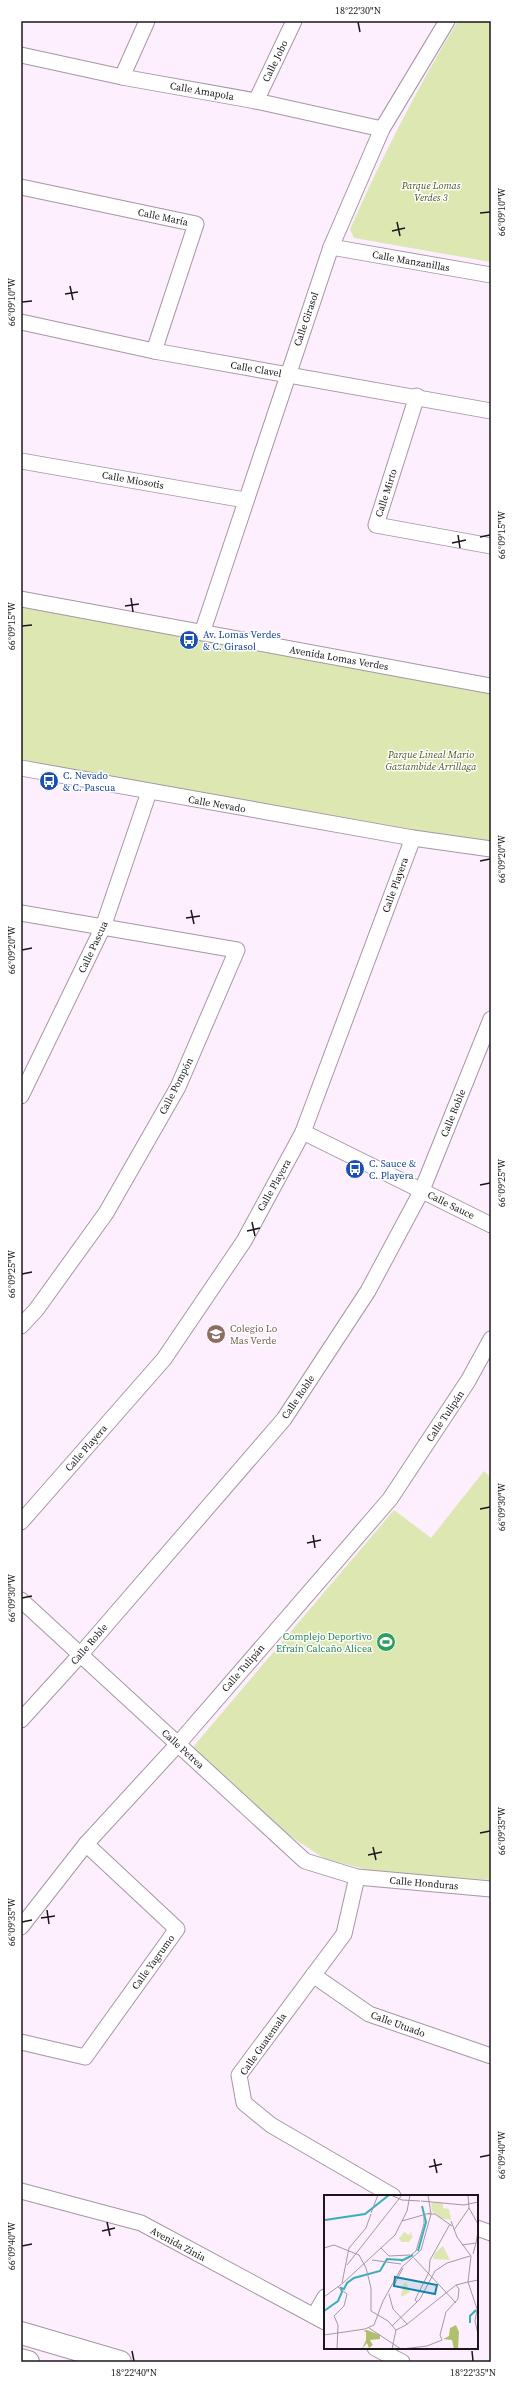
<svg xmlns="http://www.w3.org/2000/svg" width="512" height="2383" viewBox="0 0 512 2383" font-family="'Source Serif 4',serif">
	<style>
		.green { fill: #dce7b1 }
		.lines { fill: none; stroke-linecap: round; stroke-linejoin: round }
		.minor-casing { stroke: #a696a5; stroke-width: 17 }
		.highway-casing { stroke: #a696a5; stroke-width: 24 }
		.minor { stroke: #fff; stroke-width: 15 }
		.highway { stroke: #fff; stroke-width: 22 }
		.ticks { fill: none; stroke: #1c161c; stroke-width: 1.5 }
		.labels { text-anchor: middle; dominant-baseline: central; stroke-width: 3; stroke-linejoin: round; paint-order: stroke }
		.street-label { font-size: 10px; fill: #1c161c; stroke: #fff }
		.park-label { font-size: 10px; font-style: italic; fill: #4f581e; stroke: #fff }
		.transit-label { font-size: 10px; fill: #164399; stroke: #fff; text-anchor: start }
		.education-label { font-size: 10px; fill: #785e54; stroke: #fff; text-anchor: start }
		.leisure-label { font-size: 10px; fill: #27864d; stroke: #fff; text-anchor: end }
		.inset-river { fill: none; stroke: #36b1bc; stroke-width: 2 }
		.inset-road { fill: none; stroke: #a398a3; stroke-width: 1 }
		.view { fill: #1384aa; fill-opacity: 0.15; stroke: #1384aa; stroke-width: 2 }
		.inset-edge { fill: none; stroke: #1c161c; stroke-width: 2 }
		.neatline { fill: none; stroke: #1c161c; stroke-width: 1.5 }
		.ticks-label { font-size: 10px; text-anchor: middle; fill: #1c161c }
	</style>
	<rect width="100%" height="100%" fill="#fdeffd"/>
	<g class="green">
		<path d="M 458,21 L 491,21 L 491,262 L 354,238 L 350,229 C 382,157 417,88 458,21 Z"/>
		<path d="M 21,599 L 491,686 L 491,849 L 21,768 Z"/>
		<path d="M 484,1471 L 491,1478 L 491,1880 L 373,1871 L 325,1859 L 290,1836 L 193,1747 L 394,1510 L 431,1538 Z"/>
	</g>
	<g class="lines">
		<g class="minor-casing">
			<g id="minor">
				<path d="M 21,55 L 122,77 L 256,101 L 382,129"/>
				<path d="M 122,77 L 147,21"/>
				<path d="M 256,101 L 294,21"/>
				<path d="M 21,187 L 196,224 L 154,351"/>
				<path d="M 331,247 L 491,275"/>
				<path d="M 21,322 L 154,351 L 491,411"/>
				<path d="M 417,396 L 376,525 L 491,546"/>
				<path d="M 21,461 L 245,500"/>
				<path d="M 21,599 L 491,686"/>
				<path d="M 202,633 L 331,247 L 382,129 L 447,21"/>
				<path d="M 21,768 L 413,838 L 491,849"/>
				<path d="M 21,913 L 237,950 L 178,1087 L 106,1213 L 36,1310 L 21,1326"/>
				<path d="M 21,1096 L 103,927 L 149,792"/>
				<path d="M 303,1132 L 491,1225"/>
				<path d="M 21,1522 L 164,1359 L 244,1241 L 303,1132 L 413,838"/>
				<path d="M 21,1600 L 305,1861 L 357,1877 L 491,1889"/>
				<path d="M 21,1720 L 80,1655 L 284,1419 L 368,1291 L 422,1190 L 491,1019"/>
				<path d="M 357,1877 L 344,1934 L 239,2075 L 244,2103 L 271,2125 L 393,2196"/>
				<path d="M 21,1927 L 86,1844 L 178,1744 L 390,1499 L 468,1381 L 491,1339"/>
				<path d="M 313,1975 L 369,2014 L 491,2056"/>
				<path d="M 21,2042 L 85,2057 L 177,1929 L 86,1844"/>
				<path d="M 21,2191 L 141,2223 L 325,2322"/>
				<path d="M 477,2228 L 491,2233"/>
				<path d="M 314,2316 L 325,2297"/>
				<path d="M 375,2348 L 402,2362"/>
			</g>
		</g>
		<g class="highway-casing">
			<g id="highway">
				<path d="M 21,2333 L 120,2362"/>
				<path d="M 21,2360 L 28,2362"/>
			</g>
		</g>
		<use href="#minor" class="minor"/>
		<use href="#highway" class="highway"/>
	</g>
	<path class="ticks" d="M 358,22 L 360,32M 480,213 L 490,212M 397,222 L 400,236M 392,231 L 405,228M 70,286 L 73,300M 65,294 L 78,292M 22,302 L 32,301M 458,535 L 460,548M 480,537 L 490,535M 452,543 L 466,540M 131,598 L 133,612M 125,606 L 139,604M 22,626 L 32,625M 480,861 L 490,859M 191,910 L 194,924M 186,918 L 200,916M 22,950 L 32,948M 480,1185 L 490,1183M 252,1222 L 255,1236M 247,1231 L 260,1228M 22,1274 L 32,1272M 480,1509 L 490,1507M 313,1535 L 315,1548M 307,1543 L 321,1540M 22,1598 L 32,1596M 480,1833 L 490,1831M 373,1847 L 376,1860M 368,1855 L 382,1852M 47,1910 L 49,1924M 41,1918 L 55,1916M 22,1922 L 32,1920M 480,2157 L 490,2155M 434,2159 L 437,2173M 429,2167 L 442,2164M 107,2222 L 110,2236M 102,2231 L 115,2228M 22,2246 L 32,2244M 132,2351 L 134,2361M 472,2351 L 473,2361"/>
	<defs>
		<g id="bus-disc" transform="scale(1)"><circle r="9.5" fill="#1a4fb4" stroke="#fff"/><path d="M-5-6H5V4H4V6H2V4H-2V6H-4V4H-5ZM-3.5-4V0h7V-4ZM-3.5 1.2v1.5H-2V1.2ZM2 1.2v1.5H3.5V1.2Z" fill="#fff"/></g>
		<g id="school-disc" transform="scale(1)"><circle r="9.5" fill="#8d6e63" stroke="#fff"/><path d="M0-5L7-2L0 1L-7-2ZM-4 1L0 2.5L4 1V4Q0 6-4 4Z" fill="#fff"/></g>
		<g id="stadium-disc" transform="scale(1)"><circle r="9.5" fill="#2e9e5b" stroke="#fff"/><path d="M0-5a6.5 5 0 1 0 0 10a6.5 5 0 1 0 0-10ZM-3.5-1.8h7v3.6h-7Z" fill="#fff"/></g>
	</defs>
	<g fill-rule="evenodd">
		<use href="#bus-disc" x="189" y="640"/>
		<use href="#bus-disc" x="49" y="781"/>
		<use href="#bus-disc" x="355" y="1169"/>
		<use href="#school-disc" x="216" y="1334"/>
		<use href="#stadium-disc" x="386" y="1642"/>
	</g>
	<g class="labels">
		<g class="street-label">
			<text transform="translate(275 61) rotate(-64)">Calle Jobo</text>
			<text transform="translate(202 91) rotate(10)">Calle Amapola</text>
			<text transform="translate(163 217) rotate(12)">Calle María</text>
			<text transform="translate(411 261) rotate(10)">Calle Manzanillas</text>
			<text transform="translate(306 319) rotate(-71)">Calle Girasol</text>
			<text transform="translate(256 369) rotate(10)">Calle Clavel</text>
			<text transform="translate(133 480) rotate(10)">Calle Miosotis</text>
			<text transform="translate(386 493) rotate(-72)">Calle Mirto</text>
			<text transform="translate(339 658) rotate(10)">Avenida Lomas Verdes</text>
			<text transform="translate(217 804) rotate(10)">Calle Nevado</text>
			<text transform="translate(395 885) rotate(-70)">Calle Playera</text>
			<text transform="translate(93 947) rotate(-65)">Calle Pascua</text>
			<text transform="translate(176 1086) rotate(-63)">Calle Pompón</text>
			<text transform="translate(453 1113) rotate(-68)">Calle Roble</text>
			<text transform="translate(274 1185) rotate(-61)">Calle Playera</text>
			<text transform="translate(451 1205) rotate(26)">Calle Sauce</text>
			<text transform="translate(298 1397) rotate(-56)">Calle Roble</text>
			<text transform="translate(445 1416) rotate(-56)">Calle Tulipán</text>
			<text transform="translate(86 1448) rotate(-49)">Calle Playera</text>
			<text transform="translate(89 1644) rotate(-49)">Calle Roble</text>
			<text transform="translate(243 1668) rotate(-49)">Calle Tulipán</text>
			<text transform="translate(183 1749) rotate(42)">Calle Petrea</text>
			<text transform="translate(424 1883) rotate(5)">Calle Honduras</text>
			<text transform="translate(153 1962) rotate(-54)">Calle Yagrumo</text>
			<text transform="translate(398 2024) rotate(20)">Calle Utuado</text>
			<text transform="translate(263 2044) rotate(-55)">Calle Guatemala</text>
			<text transform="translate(178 2244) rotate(28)">Avenida Zinia</text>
		</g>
		<g class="park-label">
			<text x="431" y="185">Parque Lomas<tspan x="431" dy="12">Verdes 3</tspan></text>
			<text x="431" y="754">Parque Lineal Mario<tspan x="431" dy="12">Gaztambide Arrillaga</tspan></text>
		</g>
		<g class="transit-label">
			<text x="203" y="634">Av. Lomas Verdes<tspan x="203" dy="12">&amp; C. Girasol</tspan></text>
			<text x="63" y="775">C. Nevado<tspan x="63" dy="12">&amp; C. Pascua</tspan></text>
			<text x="369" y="1163">C. Sauce &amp;<tspan x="369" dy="12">C. Playera</tspan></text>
		</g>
		<g class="education-label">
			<text x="230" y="1328">Colegio Lo<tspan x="230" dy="12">Mas Verde</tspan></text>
		</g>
		<g class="leisure-label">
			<text x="372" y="1636">Complejo Deportivo<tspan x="372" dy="12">Efraín Calcaño Alicea</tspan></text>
		</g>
	</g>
	<g transform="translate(324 2195)">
		<rect width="154" height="154" fill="#fdeffd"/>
		<path d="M 107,8 L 119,8 L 119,13 L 125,14 L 127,25 L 116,23 L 108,16 ZM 88,36 L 87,40 L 89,41 L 85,47 L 78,47 L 75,44 L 80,37 L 85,40 ZM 119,51 L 126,65 L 109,64 L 111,58 ZM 82,87 L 86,97 L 77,102 L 79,90 Z" fill="#dce7b1"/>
		<path d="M 132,130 L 135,137 L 134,154 L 130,154 L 128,145 L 119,144 L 125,141 L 126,133 ZM 43,135 L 56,140 L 56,144 L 46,145 L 49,150 L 45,153 L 43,148 L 38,154 L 42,145 L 42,137 L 39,136 Z" fill="#b0bf6e"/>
		<path class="inset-river" d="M 1,25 L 41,19 L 65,0M 94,56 L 102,27 L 98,11M 77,66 L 89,60M 0,116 L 14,106 L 18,97 L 17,93 L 20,94 L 23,88 L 30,83 L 56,76 L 63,64 L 78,65M 146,128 L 146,121 L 152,115"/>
		<path class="inset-road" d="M 67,0 L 78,5 L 96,6M 144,0 L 145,13 L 154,29M 97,6 L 140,10 L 154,7M 47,18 L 54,0M 104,19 L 111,19 L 128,31M 78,26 L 106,18M 127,26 L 133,42 L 147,61M 130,35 L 145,13M 152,48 L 154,36M 138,50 L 152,48 L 149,59M 0,53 L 10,50 L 35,60 L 42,73 L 47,93 L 47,116 L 64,126 L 72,135 L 68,154M 57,53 L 65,61 L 86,60M 87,60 L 92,56 L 100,29 L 100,20M 90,63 L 132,108M 48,65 L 77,69M 23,70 L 78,0M 154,85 L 144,87 L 153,114 L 151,126 L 154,139M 18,88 L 25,53 L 42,33 L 47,19M 70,90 L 79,73M 65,99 L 69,114 L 83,129M 0,102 L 19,88 L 71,40 L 83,16 L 86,0M 93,107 L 91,105 L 105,77 L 106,65 L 126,29M 68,131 L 96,104 L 111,76 L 123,68 L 146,61M 45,133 L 77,154M 72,135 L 82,130 L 132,90M 0,140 L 41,134 L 50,130 L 59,106 L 78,72 L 97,55 L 107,19 L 104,0M 13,154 L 14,130 L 10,121 L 20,111 L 23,99 L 14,92M 78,154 L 103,151 L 118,145 L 116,140 L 122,117 L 134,104 L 135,94 L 132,90 L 144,87 L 147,61"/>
		<path class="view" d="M 71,82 L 113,90 L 111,99 L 70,91 Z"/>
		<rect width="154" height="154" class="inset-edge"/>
	</g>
	<rect width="512" height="2383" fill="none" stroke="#ffffff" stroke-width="44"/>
	<rect x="22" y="22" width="468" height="2339" class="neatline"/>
	<g class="ticks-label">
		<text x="358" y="14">18°22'30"N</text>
		<text transform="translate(501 212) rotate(-90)" y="4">66°09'10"W</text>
		<text transform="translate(11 302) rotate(-90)" y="4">66°09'10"W</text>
		<text transform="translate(501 535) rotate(-90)" y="4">66°09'15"W</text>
		<text transform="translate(11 626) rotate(-90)" y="4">66°09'15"W</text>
		<text transform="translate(501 859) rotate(-90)" y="4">66°09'20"W</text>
		<text transform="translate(11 950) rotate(-90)" y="4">66°09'20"W</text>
		<text transform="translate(501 1183) rotate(-90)" y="4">66°09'25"W</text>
		<text transform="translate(11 1274) rotate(-90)" y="4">66°09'25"W</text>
		<text transform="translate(501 1507) rotate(-90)" y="4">66°09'30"W</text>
		<text transform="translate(11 1598) rotate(-90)" y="4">66°09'30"W</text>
		<text transform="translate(501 1831) rotate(-90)" y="4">66°09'35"W</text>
		<text transform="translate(11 1922) rotate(-90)" y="4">66°09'35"W</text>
		<text transform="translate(501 2155) rotate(-90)" y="4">66°09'40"W</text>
		<text transform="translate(11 2246) rotate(-90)" y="4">66°09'40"W</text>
		<text x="134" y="2376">18°22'40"N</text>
		<text x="473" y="2376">18°22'35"N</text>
	</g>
</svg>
